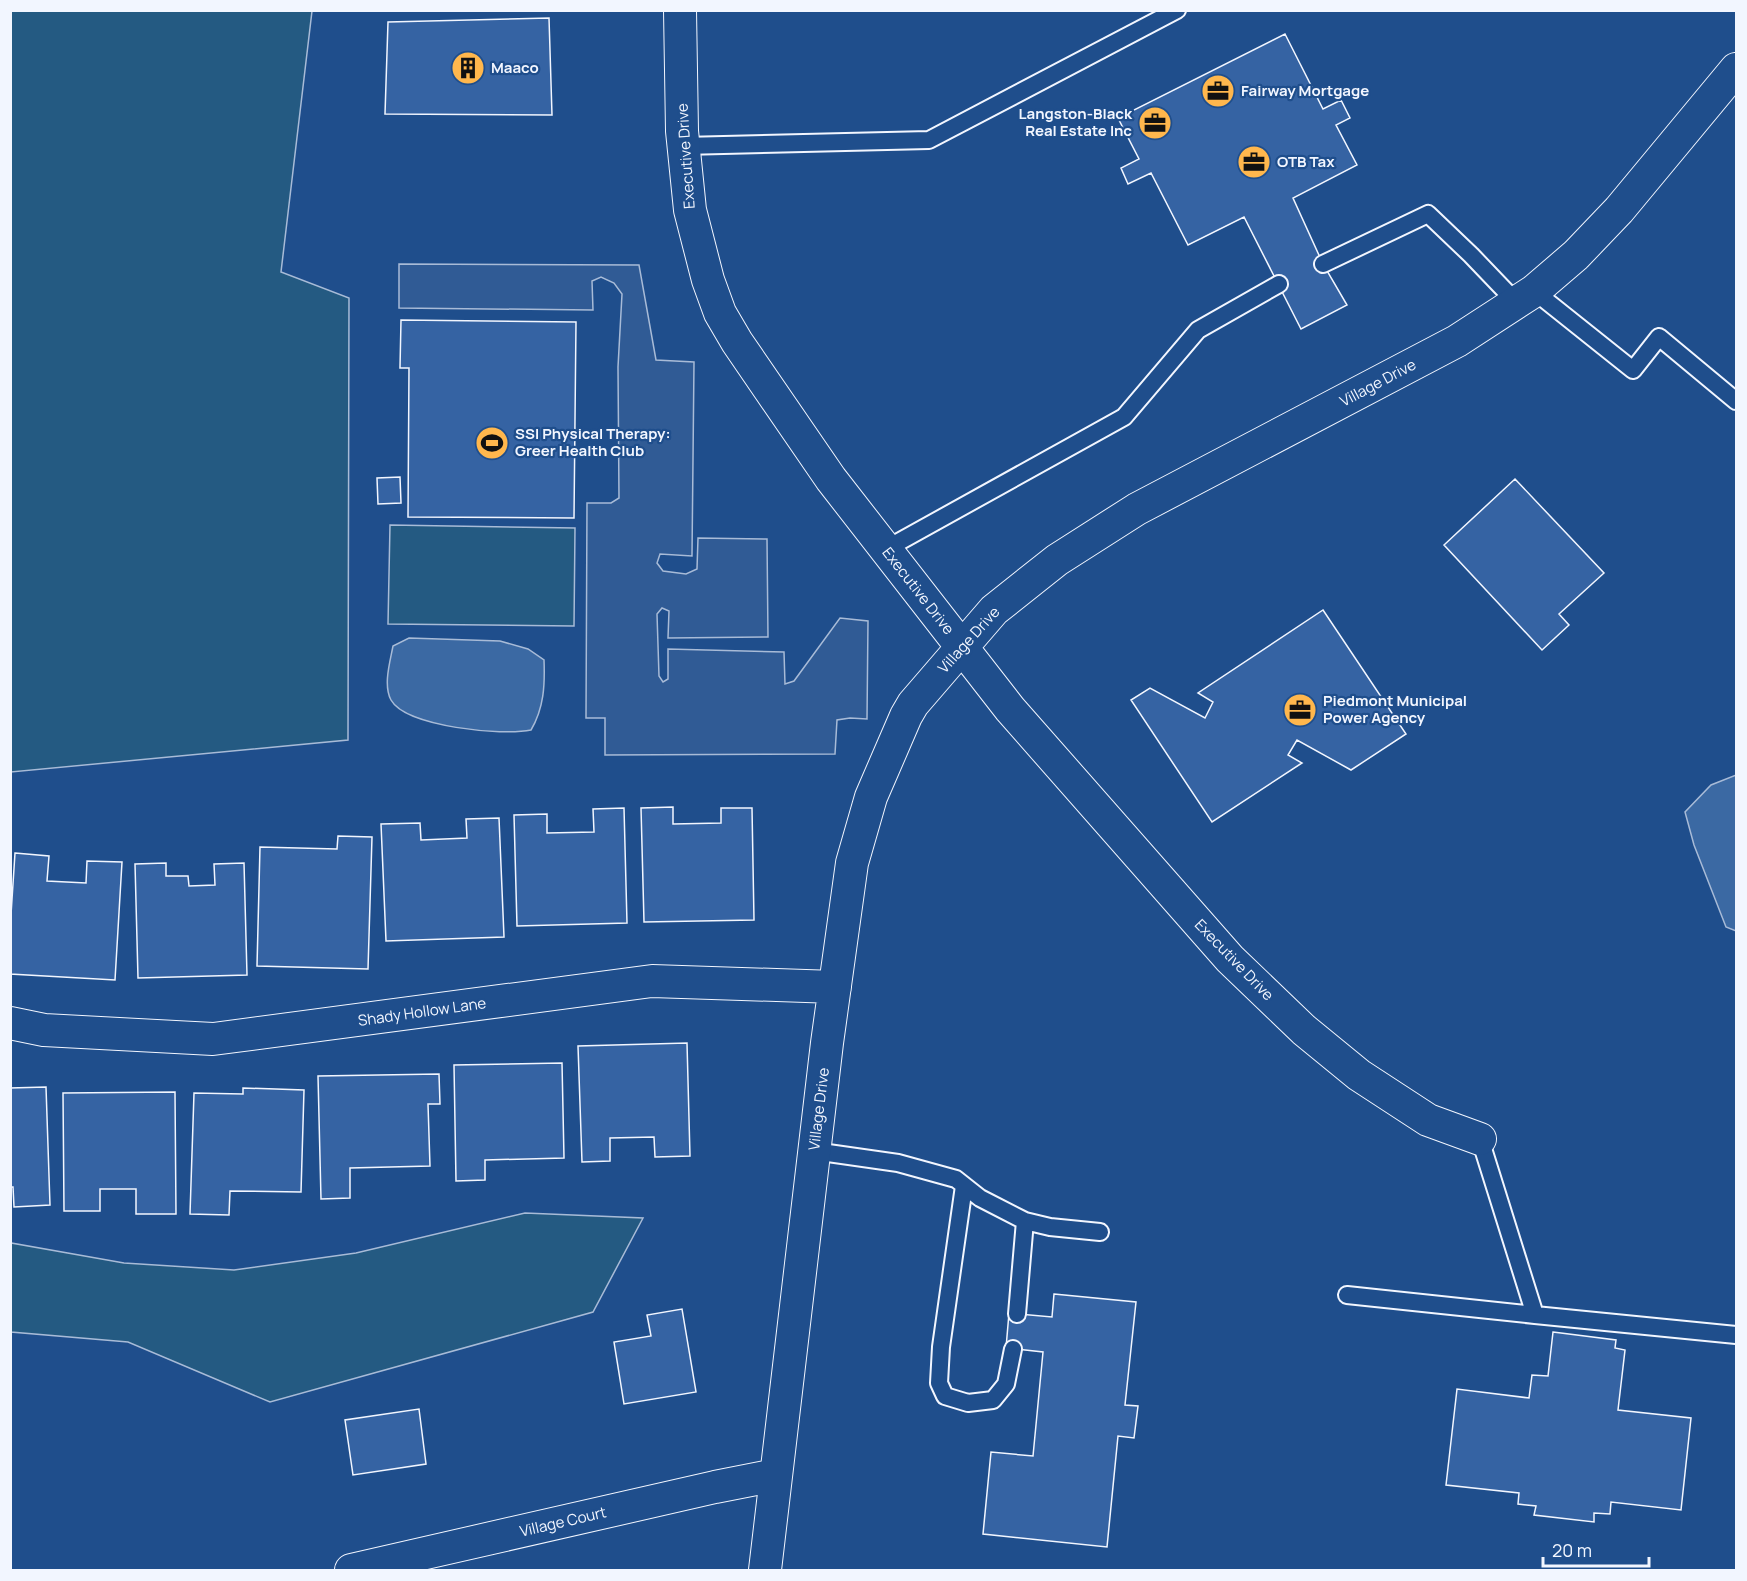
<svg xmlns="http://www.w3.org/2000/svg" width="1747" height="1581" viewBox="0 0 1747 1581" font-family="Manrope,sans-serif">
<style>
.green{fill:#245a82;stroke:#a8bbd7;stroke-width:1.5}
.parking{fill:#305b95;stroke:#a8bbd7;stroke-width:1.5}
.water{fill:#3b69a3;stroke:#a8bbd7;stroke-width:1.5}
.building{fill:#3563a3;stroke:#f2f6ff;stroke-width:1.5}
.lines{fill:none;stroke-linecap:round;stroke-linejoin:round}
.lane-casing{stroke:#f2f6ff;stroke-width:20}
.street-casing{stroke:#f2f6ff;stroke-width:34}
.lane{stroke:#1f4e8c;stroke-width:16}
.street{stroke:#1f4e8c;stroke-width:32}
.labels{text-anchor:middle;stroke-width:4.5;stroke-linejoin:round;paint-order:stroke}
.poi-label{font-size:15px;font-weight:bold;fill:#f2f6ff;stroke:#1f4e8c;text-anchor:start}
.street-label{font-size:15px;fill:#f2f6ff;stroke:#1f4e8c}
</style>
<rect width="100%" height="100%" fill="#1f4e8c"/>
<path class="green" d="M11 10 312 11 281 272 349 298 348 740 11 772Z
M390 525 575 528 574 626 388 624Z
M525 1213 643 1218 593 1312 270 1402 128 1342 11 1332V1243L124 1263 234 1270 356 1253Z"/>
<path class="parking" d="M399 264 639 265 656 360 694 362 692 556 660 554 657 563 663 571 686 574 697 569 698 538 767 539 768 637 668 638 669 611 662 608 657 614 659 676 663 682 668 679V649L784 652 785 684 794 681 840 618 868 621 867 719 850 718 837 720 835 754 605 755V718H586L587 503H611L619 498 618 367 622 294 614 283 601 277 592 281 593 310 399 308Z"/>
<path class="water" d="M409 638 500 641 528 649 544 660C545 685 544 708 531 730 503 736 406 727 391 700 383 685 390 662 393 646Z
M1736 775V931L1726 927 1694 845 1685 812 1711 785Z"/>
<path class="building" d="M549 18 552 115 385 114 388 22Z
M1285 34 1323 109 1341 100 1350 118 1336 125 1357 165 1293 198 1323 264 1347 305 1301 329 1244 217 1188 245 1151 173 1128 184 1121 168 1139 159 1118 118Z
M401 320 576 322 574 518 408 517 409 368H400Z
M400 477 401 503 378 504 377 478Z
M1515 479 1604 573 1559 614 1569 625 1542 650 1444 545Z
M1323 610 1406 734 1351 770 1297 740 1288 755 1302 763 1212 822 1131 700 1150 688 1205 718 1213 702 1198 693Z
M673 807V824L721 823V808H752L754 920 644 922 641 808Z
M624 808 627 923 517 926 514 815 547 814V833L594 832 593 809Z
M499 818 504 937 386 941 381 824 420 823 421 840 467 838 466 819Z
M338 836 372 837 368 969 257 966 260 847 337 849Z
M15 853 49 856 47 881 86 883 87 861 122 862 115 980 10 974V930Z
M166 863V876H188L189 886 215 885 214 864 244 863 247 975 138 978 135 864Z
M687 1043 690 1156 655 1157 654 1137 610 1138V1161L582 1162 578 1046Z
M562 1063 564 1158 485 1160V1180L456 1181 454 1065Z
M439 1074 440 1104H428L430 1166 350 1168V1198L321 1199 318 1076Z
M46 1087 50 1205 14 1207 13 1187H10V1088Z
M243 1088 304 1090 301 1192 230 1191 229 1215 190 1214 194 1093 243 1094Z
M175 1092 176 1214H136V1189H100V1211H64L63 1093Z
M1054 1294 1136 1302 1125 1405 1138 1406 1134 1438 1118 1436 1107 1547 983 1534 991 1452 1033 1456 1043 1352 1006 1348 1009 1313 1052 1317Z
M682 1309 696 1392 624 1404 614 1342 651 1336 647 1315Z
M1553 1332 1616 1340 1615 1348 1625 1350 1618 1410 1691 1418 1681 1510 1611 1502 1610 1514 1594 1513V1522L1534 1515 1536 1506 1518 1504 1519 1493 1446 1485 1457 1389 1529 1398 1532 1375 1548 1376Z
M419 1409 426 1464 353 1475 345 1420Z"/>
<g class="lines">
<defs>
<path id="lane" d="M683 146 929 140 1177 10
M1323 264 1428 214 1471 255 1516 302
M1534 291 1633 370 1659 337 1736 401
M886 549 1124 417 1198 330 1279 284
M1480 1139 1535 1315 1736 1335
M814 1151 898 1163 956 1179 980 1198 1025 1221 1050 1227 1100 1232
M964 1186 941 1347 939 1383 945 1396 968 1403 993 1400 1006 1384 1013 1349
M1347 1295 1535 1315
M1017 1314 1025 1221"/>
<path id="street" d="M680 10 682 131 690 210 708 280 720 313 737 342 831 479 1010 709 1230 959 1304 1030 1359 1075 1428 1120 1480 1139
M10 1023 44 1030 213 1039 652 981 835 987
M351 1570 715 1487 776 1475
M765 1570 827 1043 852 863 871 797 906 716 913 704 994 610 1057 560 1137 509 1457 341 1534 291 1576 255 1619 210 1736 69"/>
</defs>
<use href="#lane" class="lane-casing"/>
<use href="#street" class="street-casing"/>
<use href="#lane" class="lane"/>
<use href="#street" class="street"/>
</g>
<defs>
<symbol id="building-disc" viewBox="-11 -11 22 22"><circle r="9.5" fill="#ffb74d" stroke="#1f4e8c"/><path d="M-4-6H4V6H1V3H-1V6H-4ZM-2.5-4.3h1.7v1.8h-1.7ZM.8-4.3h1.7v1.8H.8ZM-2.5-1h1.7V.8h-1.7ZM.8-1h1.7V.8H.8Z" fill="#111"/></symbol>
<symbol id="office-disc" viewBox="-11 -11 22 22"><circle r="9.5" fill="#ffb74d" stroke="#1f4e8c"/><path d="M-6-3h4V-5.5h4V-3h4V5H-6ZM-1-4.5V-3h2v-1.5ZM-6 0V1H6V0Z" fill="#111"/></symbol>
<symbol id="stadium-disc" viewBox="-11 -11 22 22"><circle r="9.5" fill="#ffb74d" stroke="#1f4e8c"/><path d="M0-5a6.5 5 0 1 0 0 10a6.5 5 0 1 0 0-10ZM-3.5-1.8h7v3.6h-7Z" fill="#111"/></symbol>
</defs>
<g fill-rule="evenodd">
<use href="#building-disc" x="449" y="49" width="38" height="38"/>
<use href="#office-disc" x="1199" y="72" width="38" height="38"/>
<use href="#office-disc" x="1136" y="104" width="38" height="38"/>
<use href="#office-disc" x="1235" y="143" width="38" height="38"/>
<use href="#stadium-disc" x="473" y="424" width="38" height="38"/>
<use href="#office-disc" x="1281" y="691" width="38" height="38"/>
</g>
<g class="labels">
<g class="poi-label">
<text x="491" y="73">Maaco</text>
<text x="1241" y="96">Fairway Mortgage</text>
<text x="1132" y="119" text-anchor="end">Langston-Black<tspan x="1132" dy="17">Real Estate Inc</tspan></text>
<text x="1277" y="167">OTB Tax</text>
<text x="515" y="439">SSI Physical Therapy:<tspan x="515" dy="17">Greer Health Club</tspan></text>
<text x="1323" y="706">Piedmont Municipal<tspan x="1323" dy="17">Power Agency</tspan></text>
</g>
<g class="street-label">
<text transform="translate(686 156) rotate(-94)" y="5">Executive Drive</text>
<text transform="translate(1378 383) rotate(-28)" y="5">Village Drive</text>
<text transform="translate(918 591) rotate(52)" y="5">Executive Drive</text>
<text transform="translate(969 640) rotate(-48)" y="5">Village Drive</text>
<text transform="translate(1234 960) rotate(46)" y="5">Executive Drive</text>
<text transform="translate(422 1012) rotate(-8)" y="5">Shady Hollow Lane</text>
<text transform="translate(819 1109) rotate(-83)" y="5">Village Drive</text>
<text transform="translate(563 1522) rotate(-13)" y="5">Village Court</text>
</g>
</g>
<rect width="1747" height="1581" fill="none" stroke="#f2f6ff" stroke-width="24"/>
<path d="M1543 1557v9h106v-9" fill="none" stroke="#f2f6ff" stroke-width="3"/>
<text x="1552" y="1557" font-size="18" fill="#f2f6ff" stroke="#1f4e8c" stroke-width="4.5" paint-order="stroke">20 m</text>
</svg>
